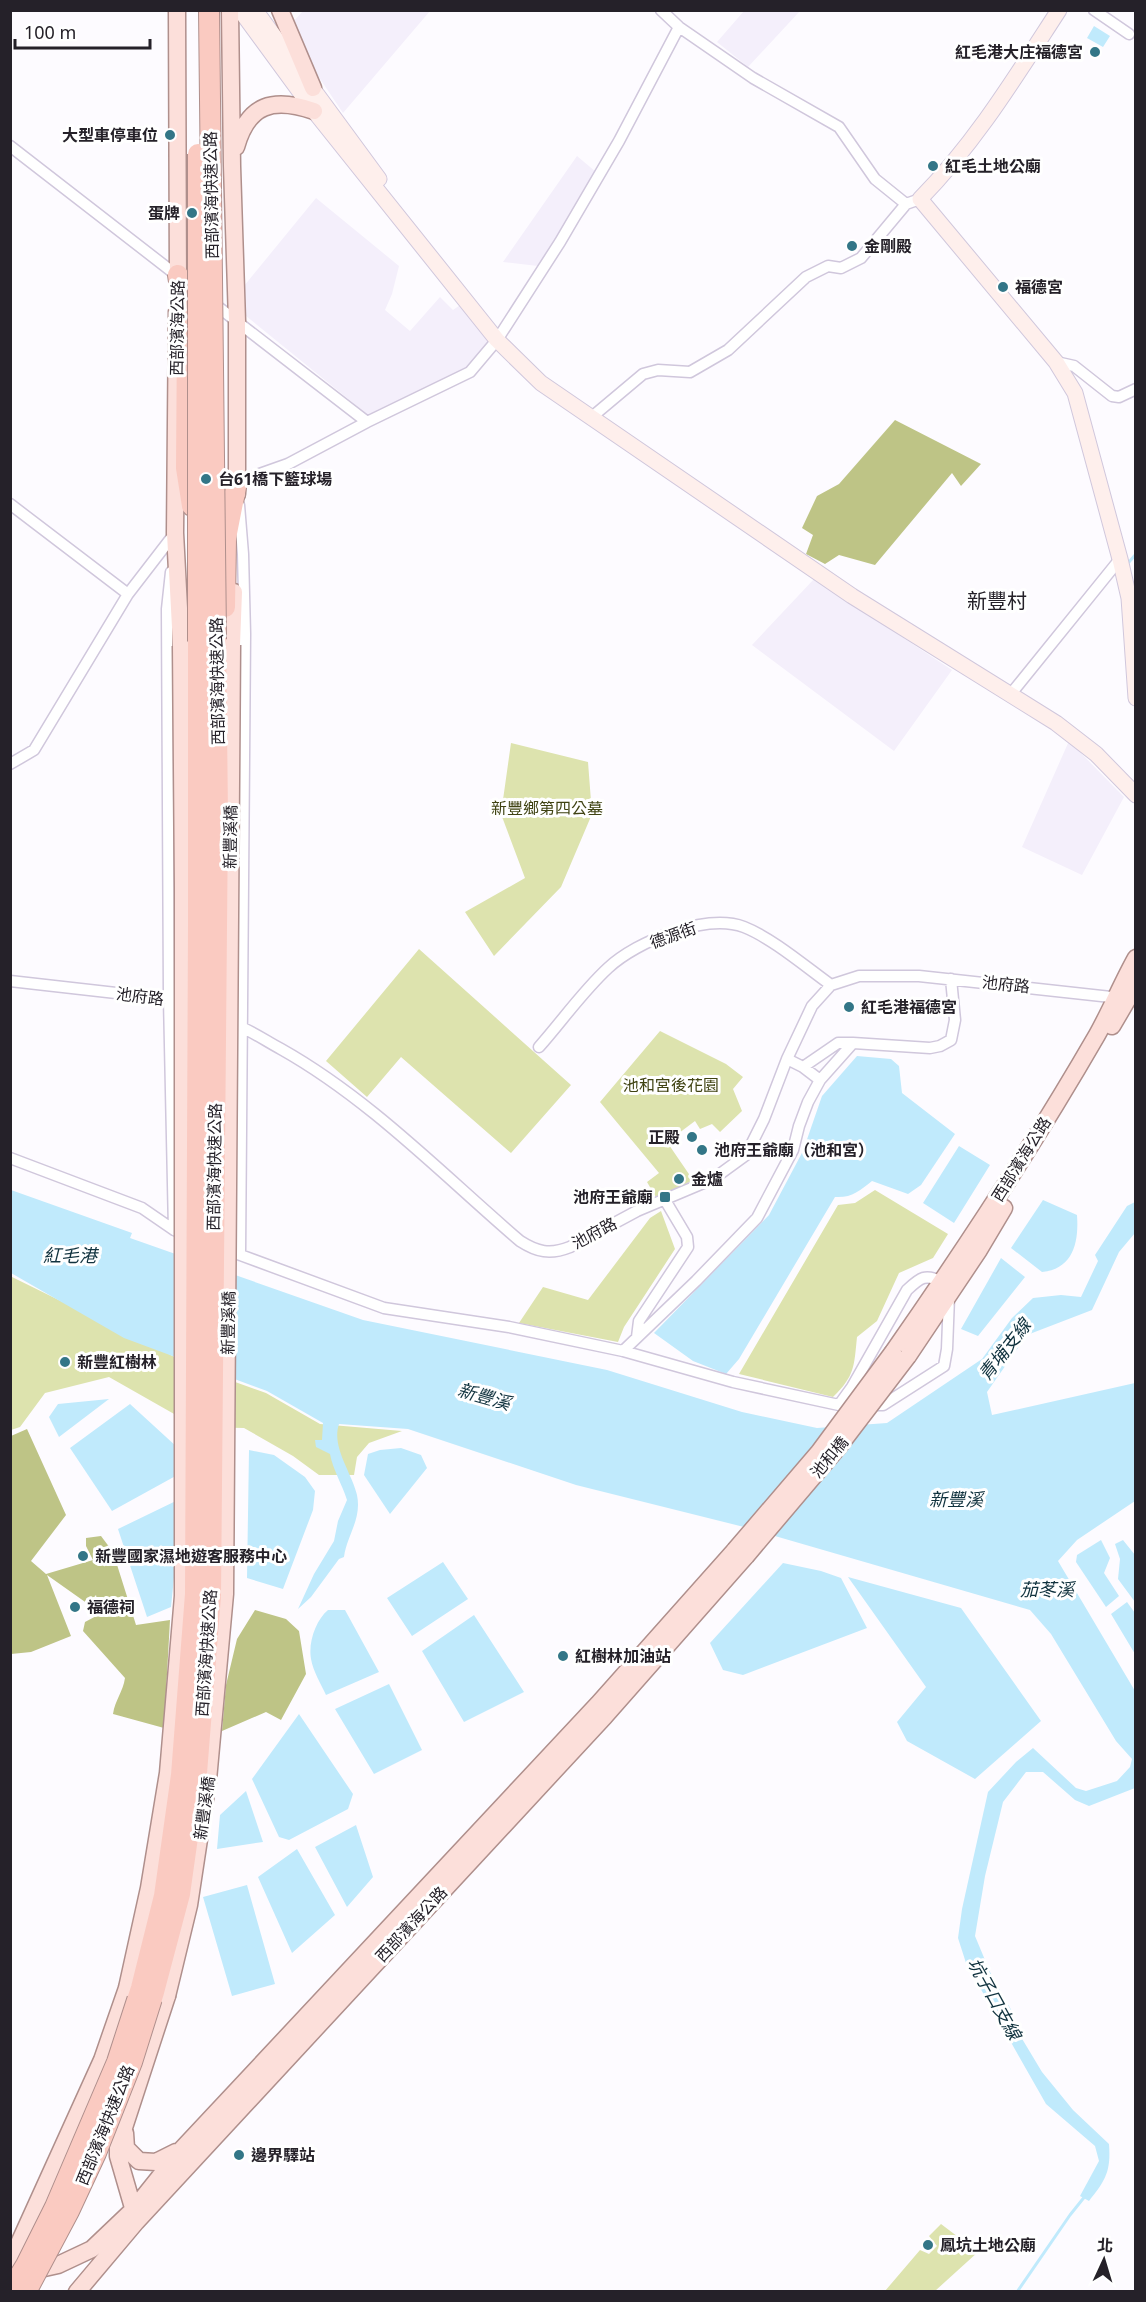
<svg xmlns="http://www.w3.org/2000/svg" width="1146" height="2302" viewBox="0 0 1146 2302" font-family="'Noto Sans','Noto Sans TC',sans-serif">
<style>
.built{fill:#f4effb}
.green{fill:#dde3ae}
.forest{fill:#bec486}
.water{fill:#c0eafc}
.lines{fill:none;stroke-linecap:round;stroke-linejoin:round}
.stream{stroke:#c0eafc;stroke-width:3}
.street-casing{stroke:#d0c7dc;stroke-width:13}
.secondary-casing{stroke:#d0c7dc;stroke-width:17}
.primary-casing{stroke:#af8f8c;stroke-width:19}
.highway-casing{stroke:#af8f8c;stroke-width:22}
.street{stroke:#fff;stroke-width:10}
.secondary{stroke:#feefec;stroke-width:15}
.primary{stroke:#fcdfda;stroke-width:16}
.highway{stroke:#facac1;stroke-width:20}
.primary-bridge-casing{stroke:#af8f8c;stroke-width:19;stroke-linecap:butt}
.highway-bridge-casing{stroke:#af8f8c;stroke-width:22;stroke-linecap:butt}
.primary-bridge{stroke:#fcdfda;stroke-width:16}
.highway-bridge{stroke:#facac1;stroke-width:20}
.poi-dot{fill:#337687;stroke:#fff;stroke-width:2}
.labels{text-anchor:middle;stroke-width:6;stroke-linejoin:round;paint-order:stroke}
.poi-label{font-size:16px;font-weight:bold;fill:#252129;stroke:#fff;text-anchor:start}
.street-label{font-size:16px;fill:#252129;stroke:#fff}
.park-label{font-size:16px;fill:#404313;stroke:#fff}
.water-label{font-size:18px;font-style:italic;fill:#10323e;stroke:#fff}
.quarter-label{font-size:20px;fill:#252129;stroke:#fff}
</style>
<rect width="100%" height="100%" fill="#fdfbff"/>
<path class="built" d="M303 11H430L343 113 310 64 293 22Z
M744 11H800L748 67 717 42Z
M577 156 596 172 538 266 503 262Z
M316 198 399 266 392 294 385 310 410 331 440 297 453 310 463 303 489 340 465 370 368 415 246 316 244 286Z
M814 579 952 670 894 751 752 645Z
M1069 741 1124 797 1082 875 1022 847Z"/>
<path class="green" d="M511 743 588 762 592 814 561 887 494 956 465 912 525 878 501 814Z
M419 949 571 1085 511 1153 401 1057 367 1097 326 1061Z
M660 1031 726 1064 743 1077 733 1089 742 1111 720 1132 712 1124 700 1129 695 1121 667 1142 693 1180 657 1199 647 1182 659 1173 600 1102Z
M875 1190 948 1234 933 1258 899 1273 877 1321 857 1337C854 1366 855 1376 833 1397L739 1374 838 1205 855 1203Z
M661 1211 675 1249 624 1327 618 1342 519 1323 543 1287 588 1300 650 1218Z
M10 1276 199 1369 266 1393 320 1424 402 1431 369 1443 357 1457 354 1475H319L293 1456 244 1428 197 1427 109 1377 45 1393 20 1427 11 1430Z
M941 2224 978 2252 935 2291H885L920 2250 929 2254 937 2246 929 2236Z"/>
<path class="forest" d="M895 420 981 464 961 486 952 473 875 565 839 555 825 564 806 554 813 535 802 528 817 496 839 484Z
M27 1429 66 1515 31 1561 46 1574 93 1560 86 1546V1538L101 1536 113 1552 136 1625 170 1620 164 1728 113 1714C115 1700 123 1692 125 1678L83 1631 85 1622 100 1614 96 1595 88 1604 47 1575 71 1636 31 1652 11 1654V1436Z
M255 1610 286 1619 299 1631 306 1674 281 1720 266 1712 222 1731 226 1685 237 1639Z"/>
<path class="water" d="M1094 26 1110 36 1103 47 1087 38Z
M857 1056 891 1059 899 1066 902 1093 955 1134 921 1185 908 1194 872 1181C859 1191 852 1198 835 1197L739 1359 726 1374 693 1361 654 1333 769 1215 803 1151 822 1096Z
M959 1146 990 1165 954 1223 923 1203Z
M11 1190 132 1233 130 1238 363 1320 607 1370 742 1412 817 1428 887 1423 982 1359 1012 1318 1033 1298 1061 1295 1081 1297 1098 1261 1095 1255 1127 1206 1135 1202V1233L1119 1252 1092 1310 1027 1335 987 1392 992 1415 1135 1383V1501L1077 1540 1058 1561 1135 1691V1788L1089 1806 1075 1800 1043 1772H1026L1003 1802 985 1876 975 1936 990 1972 1014 2015 1015 2027 1042 2072 1073 2110 1109 2144C1111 2171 1106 2180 1089 2201L1080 2196 1099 2161 1095 2146 1046 2104 966 1963 958 1938 962 1909 988 1792 1016 1762 1033 1748 1076 1788 1086 1791 1117 1781 1130 1767 1132 1759 1116 1741 1051 1634 1030 1610 744 1527 576 1485 408 1429 339 1424C331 1447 352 1473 357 1495 362 1519 347 1535 344 1557L339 1559 311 1597 298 1609 314 1574 334 1541 338 1521 347 1500C342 1484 333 1470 330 1454L316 1447 315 1440H322L323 1423 267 1391 124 1338 11 1273Z
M1043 1200 1077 1215C1079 1243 1073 1269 1042 1272L1011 1248Z
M1001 1258 1025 1277 978 1336 961 1329Z
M109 1399 59 1437 49 1417 58 1404Z
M130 1404 189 1458 181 1473 112 1511 70 1448Z
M401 1448 421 1455 427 1468 390 1514 364 1475 368 1454 380 1450Z
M249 1450 274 1455 305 1477 315 1491 313 1510 283 1589 247 1578Z
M182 1498 171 1607 147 1617 118 1529Z
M1101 1540 1110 1558 1104 1573 1119 1596 1106 1607 1076 1562 1077 1555Z
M1123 1540 1135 1555V1602L1118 1579 1120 1559 1115 1544Z
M443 1562 468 1599 412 1636 387 1598Z
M783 1563 821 1571 841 1578 867 1628 743 1675 723 1670 710 1643Z
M848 1577 961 1608 1041 1721 975 1779 907 1741 897 1722 926 1687Z
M1127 1602 1135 1613V1654L1111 1614Z
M328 1610H345L379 1672 326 1695C321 1684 313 1671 311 1659 308 1642 316 1620 328 1610Z
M474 1615 524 1692 464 1722 422 1651Z
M389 1684 422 1750 374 1774 335 1709Z
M299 1714 353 1794 348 1809 289 1840 279 1837 252 1779Z
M246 1791 263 1842 217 1849 220 1815Z
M356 1825 373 1877 347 1907 315 1847Z
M297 1849 335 1915 292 1953 258 1877Z
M247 1885 275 1984 232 1996 203 1897Z"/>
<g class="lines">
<path class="stream" d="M1129 562 1136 554
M1017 2292 1070 2215 1086 2195"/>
<defs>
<path id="street" d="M661 10 679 27 753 78 839 127 875 179 906 204
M1094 10 1129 34
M10 146 179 277
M213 303 367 422
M1056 362 1074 366 1112 396 1119 397 1136 389
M593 416 643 374 658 370 690 372 728 350 806 277 828 266 841 268 861 258 906 204 920 199
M237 484V482L288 464 367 422 470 372 497 340 560 242 619 141 679 27
M10 504 128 594
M239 505 243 554 245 634 240 1255
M171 572 167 609 169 999 174 1230
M1010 695 1120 559
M10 764 34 750 128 594 175 533
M10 981 169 999 188 1007
M236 1025C252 1031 266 1041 281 1049 370 1099 443 1175 520 1241 537 1252 550 1255 570 1247L637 1211 713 1179 746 1155 764 1119 787 1059 812 1006 831 985 859 976H919L1120 998
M539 1047C562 1021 583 991 608 968 637 941 706 913 744 927 772 938 806 967 831 985
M787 1059 803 1067 820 1080
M803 1067 838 1043H853
M10 1158 142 1208 174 1230 187 1235
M235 1253 384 1308 509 1327 623 1351 696 1281 757 1218 793 1150 799 1126 808 1102 820 1080 853 1043 930 1048 940 1046 951 1040 955 1020 951 979
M637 1337 639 1321 688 1247 687 1237 665 1200
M623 1351 733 1382 839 1405H883L944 1366 947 1349 949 1297
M839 1405 852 1387 907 1290C920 1278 925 1273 942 1282"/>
<path id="secondary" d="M240 10 314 111 497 340 541 383 852 596 1056 723 1096 754 1136 795
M255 10 379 179
M1059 10C1016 76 976 142 920 199L1056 362 1075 393 1120 559 1129 598 1136 698"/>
<path id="primary" d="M177 10 178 286
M230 10 232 166 237 321V494
M280 10 313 88
M236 147C248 104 273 97 314 111
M177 311 175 533 181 646
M232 645 234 592
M1112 1026 1136 985
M893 1352C965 1249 1034 1144 1097 1035 1111 1010 1122 983 1136 958
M908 1356 979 1250 1004 1208
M125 2133 126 2148 139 2161 156 2162 176 2152
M136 2218 118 2156V2146L167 1996
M10 2263 102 2060 127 1988
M31 2271 58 2265 92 2249 134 2209 182 2149 598 1704 735 1550
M77 2292 136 2222 605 1716 746 1556"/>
<path id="highway" d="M178 275 187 333 186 468 192 506
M225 607 226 538 237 482"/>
</defs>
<use href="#street" class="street-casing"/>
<use href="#secondary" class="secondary-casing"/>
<use href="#primary" class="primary-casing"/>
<use href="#highway" class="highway-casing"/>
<use href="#street" class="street"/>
<use href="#secondary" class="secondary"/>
<use href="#primary" class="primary"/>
<use href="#highway" class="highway"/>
<defs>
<path id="primary-bridge" d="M735 1550 819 1452 893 1352
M746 1556 840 1445 908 1356
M127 1988 149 1888 168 1773 183 1596V887L181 646
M167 1996 189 1905 208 1780 225 1594 232 645"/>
<path id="highway-bridge" d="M10 2291 26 2265 55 2207 117 2062 141 1988 164 1896 181 1775 195 1594 198 924V154
M26 2292 69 2211 96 2153 132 2062 154 1992 180 1894 197 1773 211 1596 218 816 209 10"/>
</defs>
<use href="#primary-bridge" class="primary-bridge-casing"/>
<use href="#highway-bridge" class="highway-bridge-casing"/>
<use href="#primary-bridge" class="primary-bridge"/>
<use href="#highway-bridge" class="highway-bridge"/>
</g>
<g class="poi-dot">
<circle cx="1095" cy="52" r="6"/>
<circle cx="170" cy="135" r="6"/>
<circle cx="933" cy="166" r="6"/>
<circle cx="192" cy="213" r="6"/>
<circle cx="852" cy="246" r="6"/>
<circle cx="1003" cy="287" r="6"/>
<circle cx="206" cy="479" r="6"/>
<circle cx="849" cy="1007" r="6"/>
<circle cx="692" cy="1137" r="6"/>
<circle cx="702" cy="1150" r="6"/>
<circle cx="679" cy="1179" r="6"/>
<rect x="659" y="1191" width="12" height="12" rx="3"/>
<circle cx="65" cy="1362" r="6"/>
<circle cx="83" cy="1556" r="6"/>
<circle cx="75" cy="1607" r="6"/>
<circle cx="563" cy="1656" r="6"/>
<circle cx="239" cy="2155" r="6"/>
<circle cx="928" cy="2245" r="6"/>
</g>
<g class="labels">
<g class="poi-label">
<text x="1083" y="58" text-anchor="end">紅毛港大庄福德宮</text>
<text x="158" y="141" text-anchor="end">大型車停車位</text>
<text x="945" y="172">紅毛土地公廟</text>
<text x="180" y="219" text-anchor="end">蛋牌</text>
<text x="864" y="252">金剛殿</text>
<text x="1015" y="293">福德宮</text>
<text x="218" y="485">台61橋下籃球場</text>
<text x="861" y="1013">紅毛港福德宮</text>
<text x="680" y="1143" text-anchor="end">正殿</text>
<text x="714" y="1156">池府王爺廟（池和宮）</text>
<text x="691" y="1185">金爐</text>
<text x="653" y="1203" text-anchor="end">池府王爺廟</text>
<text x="77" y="1368">新豐紅樹林</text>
<text x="95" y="1562">新豐國家濕地遊客服務中心</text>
<text x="87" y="1613">福德祠</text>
<text x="575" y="1662">紅樹林加油站</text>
<text x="251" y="2161">邊界驛站</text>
<text x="940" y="2251">鳳坑土地公廟</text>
</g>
<g class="street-label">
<text transform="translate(211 195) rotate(-91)" y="6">西部濱海快速公路</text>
<text transform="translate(177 328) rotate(-89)" y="6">西部濱海公路</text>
<text transform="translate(217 681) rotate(-91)" y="6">西部濱海快速公路</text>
<text transform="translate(230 837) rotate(-89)" y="6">新豐溪橋</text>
<text transform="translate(673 935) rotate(-20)" y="6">德源街</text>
<text transform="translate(1006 984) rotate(6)" y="6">池府路</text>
<text transform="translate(140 996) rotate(7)" y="6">池府路</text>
<text transform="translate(1021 1159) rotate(-58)" y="6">西部濱海公路</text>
<text transform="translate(214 1167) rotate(-89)" y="6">西部濱海快速公路</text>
<text transform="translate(594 1233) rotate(-28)" y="6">池府路</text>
<text transform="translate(228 1323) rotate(-89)" y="6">新豐溪橋</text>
<text transform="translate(829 1457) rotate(-50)" y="6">池和橋</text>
<text transform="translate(206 1653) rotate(-86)" y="6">西部濱海快速公路</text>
<text transform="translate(204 1808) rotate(-82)" y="6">新豐溪橋</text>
<text transform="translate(411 1924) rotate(-47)" y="6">西部濱海公路</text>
<text transform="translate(105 2125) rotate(-68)" y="6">西部濱海快速公路</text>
</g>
<g class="park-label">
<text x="547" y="814">新豐鄉第四公墓</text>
<text x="671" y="1091">池和宮後花園</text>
</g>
<g class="water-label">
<text x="70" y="1262">紅毛港</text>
<text transform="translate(1005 1350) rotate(-52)" y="6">青埔支線</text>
<text transform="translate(484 1397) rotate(16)" y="6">新豐溪</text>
<text x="956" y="1506">新豐溪</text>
<text x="1047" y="1596">茄苳溪</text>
<text transform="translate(994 1999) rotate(61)" y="6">坑子口支線</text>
</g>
<g class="quarter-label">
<text x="997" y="608">新豐村</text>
</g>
</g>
<rect width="1146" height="2302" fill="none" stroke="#252129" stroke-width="24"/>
<g transform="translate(1104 2260) rotate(4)" stroke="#ffffff" stroke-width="4.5" paint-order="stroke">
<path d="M0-4.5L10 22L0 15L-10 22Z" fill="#252129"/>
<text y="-9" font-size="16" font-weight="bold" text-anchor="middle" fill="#252129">北</text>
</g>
<path d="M15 39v9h135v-9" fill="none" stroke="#252129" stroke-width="3"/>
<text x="24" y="39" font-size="18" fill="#252129" stroke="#ffffff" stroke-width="4.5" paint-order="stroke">100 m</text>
</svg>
